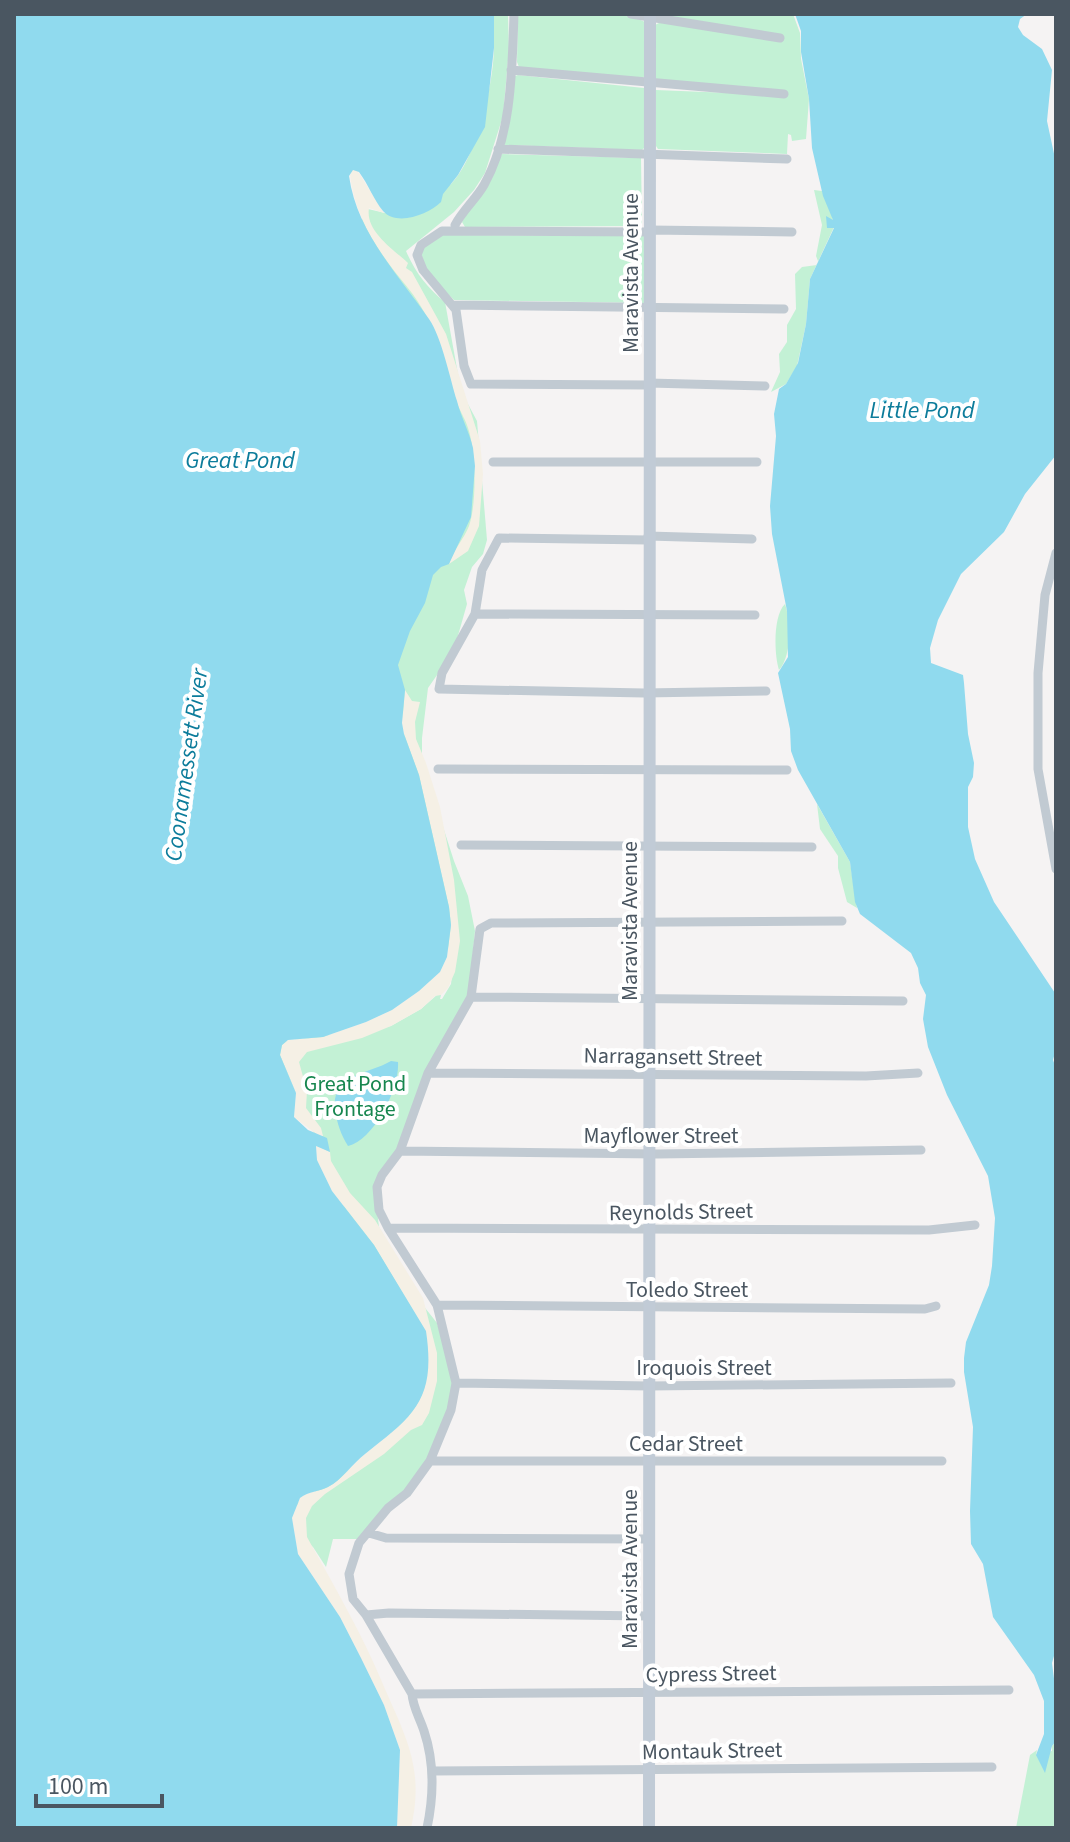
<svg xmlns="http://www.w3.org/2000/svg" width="1070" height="1842" viewBox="0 0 1070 1842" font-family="'Source Sans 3',sans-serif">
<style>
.green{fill:#c3f1d5}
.sand{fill:#f5f0e5}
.water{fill:#90daee}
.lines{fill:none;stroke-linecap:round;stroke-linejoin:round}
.minor{stroke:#c1cad2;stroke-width:9}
.secondary{stroke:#c1cbd6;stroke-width:12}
.labels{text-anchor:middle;stroke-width:8;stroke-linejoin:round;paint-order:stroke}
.street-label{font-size:22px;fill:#4a5661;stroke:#fff}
.park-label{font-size:22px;fill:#17864f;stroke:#fff}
.water-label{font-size:24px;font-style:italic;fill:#0c7c9b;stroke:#fff}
</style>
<rect width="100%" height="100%" fill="#f5f3f3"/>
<path class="green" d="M490 14H508L509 49 503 116 485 173 474 190 454 212 406 251C415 272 427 288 445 302L461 391 477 421 487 540 483 554 472 567 464 590 467 604 457 639 444 665 428 688 422 738V758L426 774 454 861 468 896 475 931 469 992 424 1087 401 1152 386 1171 376 1202 379 1227 422 1304 437 1323 453 1378 451 1407 429 1464 362 1539H333L326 1567 313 1547 303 1539 297 1503 397 1440 341 1194 274 1043 391 1026 421 1009 438 994 441 995 440 999H442L451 984 453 968 407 763 356 228 368 209 385 213 451 184C477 158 494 82 494 46 494 35 491 24 490 14Z
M518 14C549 14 620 8 645 22V76L641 79 519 67 517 62Z
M657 14H793L800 33 801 59 809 99 806 139 792 141 791 135 788 134 787 154 658 149 656 146V90L730 93 661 82 655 78V25L659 23Z
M518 75 644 88 645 147 642 150 505 145 503 143 515 76Z
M502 154 641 158 642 226 465 227 462 222Z
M814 190 822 191 832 214 834 227 810 279 806 324 797 366 786 384 771 392 780 372 779 354 787 342V325L796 309 795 274 802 267 817 265 818 261 816 256 822 225Z
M439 235 644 236 645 303 454 300 428 275 421 253 426 243Z
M785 604C791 621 792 655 779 670 774 655 773 615 785 604Z
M817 804 850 862 857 908 847 902 838 868V856L820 829Z
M1056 1741V1828H1016L1030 1755 1037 1750 1036 1755 1052 1751V1746Z"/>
<path class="sand" d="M353 170H357L384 213 369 208C365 231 393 249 408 263L406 268 412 272 446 334 480 441 483 474 479 526 468 551 449 564C453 550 464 539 469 526 477 503 476 451 468 428 465 418 459 410 456 400 444 360 435 321 408 288 380 254 355 220 350 175Z
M405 690 412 701 420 702 415 722 416 739 426 763 440 807 454 880 460 941 455 972 448 988 441 995 435 996 421 1009 391 1026 362 1038 307 1052 299 1062 307 1091 306 1108 321 1128 323 1136H319L294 1117 296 1093 280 1055 282 1045 288 1040 323 1037 366 1022 392 1010 419 991 440 972 447 957 451 925 449 907 419 775 404 734 402 724Z
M316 1145 330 1152 331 1161 350 1193 375 1220 423 1298 437 1353V1381L429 1413 422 1425 411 1430 384 1454 325 1494 312 1506 306 1518 307 1537C333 1584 361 1632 382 1682 405 1736 425 1767 411 1828H397L400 1750 384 1705 361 1658 340 1617 298 1554 292 1518 300 1498C309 1491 319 1492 328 1487 342 1480 353 1463 365 1454 414 1415 436 1399 425 1331L374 1245 332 1191 317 1160Z"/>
<path class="water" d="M14 14H494V48L485 127 458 175 443 194 441 202C429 214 397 227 383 211 374 200 368 184 359 172L353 170 349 176C357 233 398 274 429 319 442 338 450 379 457 401 461 417 469 431 473 448L475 466 471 517 449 564 441 567 433 575 425 603 410 631 398 665 405 690 402 723 404 734 419 775 449 907 451 925 447 957 440 972 419 991 392 1010 366 1022 323 1037 288 1040 282 1045 280 1055 296 1093 294 1117 308 1130 327 1138 330 1152 316 1146 317 1160 332 1191 374 1245 426 1331C436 1399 415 1415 365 1454 353 1463 342 1480 328 1487 319 1492 309 1491 300 1498L292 1518 298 1554 340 1617 361 1658 384 1705 400 1750 397 1828H14Z
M795 14H1027L1020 19 1018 27 1023 35 1042 49 1052 70 1047 121 1056 163V455L1025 494 1004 532 961 574 938 620 930 648 931 663 963 675 964 683 968 734 974 763 973 777 968 787V827L975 859 994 902 1055 993 1056 1049 1053 1060 1056 1068V1598L1054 1614 1056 1649 1052 1663 1056 1694V1741L1052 1746 1045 1773 1036 1755 1044 1734V1701L1034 1675 993 1617 983 1564 971 1544 970 1511 973 1427 964 1372V1358L966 1342 989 1285 992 1266 995 1218 988 1176 947 1095 928 1047 923 1019 926 995 920 983 918 968 911 953 860 914 855 902 850 862 798 770 791 751 790 729 778 673 788 657 787 611 772 534 770 506 776 436 774 414 779 389 786 384 798 363 806 324 810 279 834 228H827L826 216 833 220 823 196 812 148 809 99 801 52V31Z
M391 1061 398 1062C400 1088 374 1140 348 1146 341 1135 337 1123 335 1110 331 1074 367 1075 391 1061Z"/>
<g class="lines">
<path class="minor" d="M631 14 780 38
M511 70 784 94
M498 149 787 159
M455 225C463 210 476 199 484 185 512 135 512 70 514 14
M650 230 792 232
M453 305 784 309
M649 383 765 386
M649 385 471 384 464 366 456 310 423 270 417 255 421 245 442 231 650 232
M493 462H757
M648 536 752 539
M648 540 499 538 482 570 475 614 442 673 439 689 644 693 766 691
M1056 553 1045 595 1038 673V769L1056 869
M475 614 755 615
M438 769 787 770
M461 845 812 847
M471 997 903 1001
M428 1073 866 1076 918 1073
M400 1151 657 1154 921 1150
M388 1228 929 1230 975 1225
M437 1305 925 1309 936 1306
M456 1383 649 1386 951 1383
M430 1461H942
M369 1533 386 1538 649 1539
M366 1615 389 1613 649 1616
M412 1694 1009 1690
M432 1771 992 1767
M427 1828C434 1795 435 1764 424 1731 420 1718 413 1708 412 1694L366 1615 353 1599 349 1574 359 1543 388 1508 407 1493 430 1461 451 1410 456 1383 437 1305 388 1228 379 1210 377 1187 382 1175 400 1151 428 1073 471 997 480 929 491 923 842 921"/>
<path class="secondary" d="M649 1828 650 14"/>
</g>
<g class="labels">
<g class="street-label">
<text transform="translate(630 273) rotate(-90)" y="8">Maravista Avenue</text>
<text transform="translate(629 921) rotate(-90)" y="8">Maravista Avenue</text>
<text transform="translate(673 1056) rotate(1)" y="8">Narragansett Street</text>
<text x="661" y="1143">Mayflower Street</text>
<text transform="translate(681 1211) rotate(-1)" y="8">Reynolds Street</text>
<text x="687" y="1297">Toledo Street</text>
<text x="704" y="1375">Iroquois Street</text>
<text x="686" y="1451">Cedar Street</text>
<text transform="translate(629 1569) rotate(-90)" y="8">Maravista Avenue</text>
<text transform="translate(711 1673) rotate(-1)" y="8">Cypress Street</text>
<text transform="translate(712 1750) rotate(-1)" y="8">Montauk Street</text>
</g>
<g class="park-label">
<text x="355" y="1091">Great Pond<tspan x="355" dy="25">Frontage</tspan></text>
</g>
<g class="water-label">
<text x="922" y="418">Little Pond</text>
<text x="240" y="468">Great Pond</text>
<text transform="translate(186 765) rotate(-82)" y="8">Coonamessett River</text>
</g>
</g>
<rect width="1070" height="1842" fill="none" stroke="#4a5661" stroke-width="32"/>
<path d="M36 1794v12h126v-12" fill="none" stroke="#4a5661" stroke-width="4"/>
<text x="48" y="1794" font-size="24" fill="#4a5661" stroke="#ffffff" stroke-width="6" paint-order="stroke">100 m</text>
</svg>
